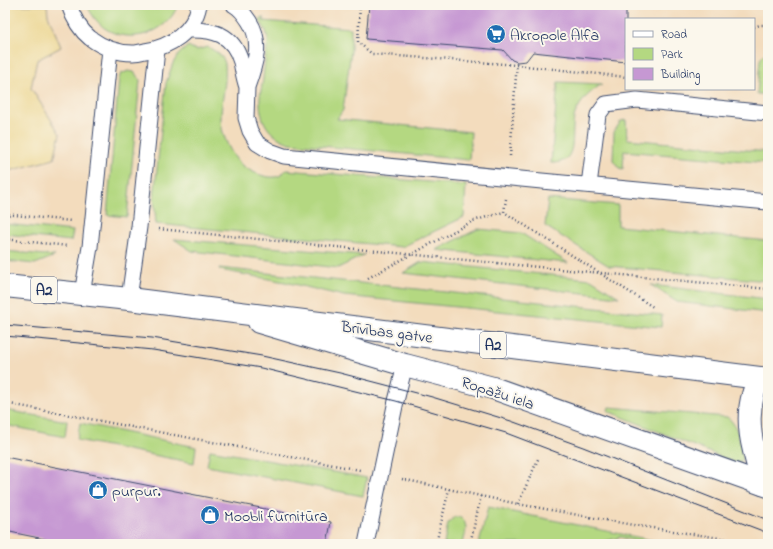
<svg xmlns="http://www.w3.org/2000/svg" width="773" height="549" viewBox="0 0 773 549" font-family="'Indie Flower',sans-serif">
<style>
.green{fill:#b4d881;stroke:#688470}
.sand{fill:#eeda9e;stroke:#84847e}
.building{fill:#c698d3}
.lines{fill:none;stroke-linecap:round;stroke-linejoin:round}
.service-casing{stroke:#3b496c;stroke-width:17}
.tertiary-casing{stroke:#3b496c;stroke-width:24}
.trunk-casing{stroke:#3b496c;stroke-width:24}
.path{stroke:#3b496c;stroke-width:2.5;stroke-dasharray:1 3;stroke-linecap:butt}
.service{stroke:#fff;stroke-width:15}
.tertiary{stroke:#fff;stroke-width:22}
.trunk{stroke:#fff;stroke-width:22}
.tram{stroke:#1b2f5e;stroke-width:1}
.labels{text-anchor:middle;stroke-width:4;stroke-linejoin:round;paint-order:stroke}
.shield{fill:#fbf7ec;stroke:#5e6b89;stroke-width:1}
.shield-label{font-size:15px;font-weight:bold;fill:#1b2f5e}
.poi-label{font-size:16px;fill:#1b2f5e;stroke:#fbf7ec;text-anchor:start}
.street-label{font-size:16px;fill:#1b2f5e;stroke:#fbf7ec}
</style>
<rect width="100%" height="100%" fill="#fbf7ec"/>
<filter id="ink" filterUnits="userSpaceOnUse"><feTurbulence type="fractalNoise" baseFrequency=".025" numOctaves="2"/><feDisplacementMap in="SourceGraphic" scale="8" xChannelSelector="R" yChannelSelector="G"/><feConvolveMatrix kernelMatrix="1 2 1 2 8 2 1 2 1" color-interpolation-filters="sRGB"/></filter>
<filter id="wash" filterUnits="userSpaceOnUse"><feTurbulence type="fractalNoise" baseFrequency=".012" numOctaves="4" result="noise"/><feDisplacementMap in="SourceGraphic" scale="16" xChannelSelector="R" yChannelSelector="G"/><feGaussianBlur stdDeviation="0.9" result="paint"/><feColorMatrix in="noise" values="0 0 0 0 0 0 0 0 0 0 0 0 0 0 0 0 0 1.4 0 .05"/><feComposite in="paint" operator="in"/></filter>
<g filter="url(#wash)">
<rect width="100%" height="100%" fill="#f3dcbd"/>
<path class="green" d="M87 5H178C167 34 129 46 103 27 96 21 91 14 87 5Z
M263 17V21L351 28V51L343 110 337 119 471 132 469 160 290 143C271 137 261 124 260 104 259 96 262 87 263 79 264 66 266 54 268 41L266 31 260 21V18Z
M188 46 196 50 208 47C215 51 224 56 225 64 227 82 221 101 221 119 221 132 228 148 236 159 243 169 267 181 279 176 282 175 284 172 286 170L466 185 464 217 402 247 156 224 154 198 166 83 173 63 179 54Z
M768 52 766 94H757L760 60 762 56Z
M128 71 134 72 140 80 127 217 107 215 119 78 121 74Z
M558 82 602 84C590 92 581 100 575 114 569 132 581 164 551 163Z
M626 120 627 139 768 152V163L624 151 623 169 619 168 613 160 614 132 621 121Z
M548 199 618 205V226L768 241V281L609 266 545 226Z
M5 224 73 231 71 241 5 234Z
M478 229 521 233 568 263 436 250Z
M174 239 364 255 338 268 192 251Z
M5 251 55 256 35 264 5 261Z
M421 262 591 279 619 297 403 273Z
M219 268 662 315 661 327 344 296 285 282 220 270Z
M651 285 768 299V313L677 302Z
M609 407 727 417C739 425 740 444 743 458L741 462 736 463 610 412 608 410Z
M5 410 67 421 65 437 5 425Z
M80 423 196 447 194 463 77 440Z
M210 450 367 478 363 496 207 466Z
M488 507 671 544H645L620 537 596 544H479Z
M455 517H459C470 523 465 534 463 544H444L448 523Z"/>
<path class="sand" d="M5 5H47L48 15 61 47 37 60 31 88 60 134 54 159 5 172Z"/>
<g id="blocks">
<path class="building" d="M369 5H626V62L533 52 526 61 517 62 512 60 503 50 366 39Z
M5 457 331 522 327 544H69L5 531Z"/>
</g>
</g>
<g filter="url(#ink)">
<use href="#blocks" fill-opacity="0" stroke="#3b496c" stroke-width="1"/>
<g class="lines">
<defs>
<path id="service" d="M69 5C73 17 80 30 90 38 102 47 118 53 133 53 137 53 141 52 145 51 170 47 194 32 199 5
M187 30C214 29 233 34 241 62 243 71 244 79 247 87 255 65 263 42 249 21 245 15 240 8 234 5
M247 87 246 118 250 131 257 143 270 151 284 156 552 182 768 202
M589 185 598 115 606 104 637 100 768 113
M82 294 90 247 110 49
M129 299 139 227 157 49
M366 544 396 401 405 365"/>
<path id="tertiary" d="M259 322 405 365 493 388 768 486"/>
<path id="trunk" d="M5 286 129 299 768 379
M761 378C758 383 754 389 753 395 744 425 755 455 763 484"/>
</defs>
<use href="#service" class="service-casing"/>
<use href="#tertiary" class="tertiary-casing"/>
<use href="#trunk" class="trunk-casing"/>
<path class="path" d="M360 5 358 42 372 54 517 65 626 77
M754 27 760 25H768
M510 156 517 62
M506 199 504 212 653 307
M5 214 71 221
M159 229 476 261 768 289
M5 239 68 246
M368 278 473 221 504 212
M5 403 360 470
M402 479 518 504 633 525 760 544
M518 504 539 457
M418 543 422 544
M436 544 449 489
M470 544 481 496"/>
<use href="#service" class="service"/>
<use href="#tertiary" class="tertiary"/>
<use href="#trunk" class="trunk"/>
<path class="tram" d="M5 325 152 338 262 356 340 373 432 397 511 421 583 447 768 520
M5 336 153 350 261 368 396 401 506 433 768 533"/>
</g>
</g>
<defs>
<symbol id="supermarket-disc" viewBox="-11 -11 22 22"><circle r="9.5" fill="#1f6fb2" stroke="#fbf7ec"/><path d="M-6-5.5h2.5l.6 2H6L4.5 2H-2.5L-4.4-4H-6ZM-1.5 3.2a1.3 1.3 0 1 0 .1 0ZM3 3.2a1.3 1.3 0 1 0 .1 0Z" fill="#fff"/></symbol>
<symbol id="shop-disc" viewBox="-11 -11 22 22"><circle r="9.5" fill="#1f6fb2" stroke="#fbf7ec"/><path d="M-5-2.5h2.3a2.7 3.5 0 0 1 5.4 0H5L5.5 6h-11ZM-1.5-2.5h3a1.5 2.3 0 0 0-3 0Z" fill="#fff"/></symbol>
</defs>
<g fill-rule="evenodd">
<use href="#supermarket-disc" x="485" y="23" width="22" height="22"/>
<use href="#shop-disc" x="87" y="479" width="22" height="22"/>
<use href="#shop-disc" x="199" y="504" width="22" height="22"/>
</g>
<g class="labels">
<g class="shield">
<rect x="31" y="277" width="26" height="26" rx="3"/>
<rect x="480" y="332" width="26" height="26" rx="3"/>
</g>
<g class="shield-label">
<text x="44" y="295">A2</text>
<text x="493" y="350">A2</text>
</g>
<g class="poi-label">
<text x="510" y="40">Akropole Alfa</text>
<text x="112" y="496">purpur.</text>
<text x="224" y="521">Moobli furnitūra</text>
</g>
<g class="street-label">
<text transform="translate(387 331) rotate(7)" y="6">Brīvības gatve</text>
<text transform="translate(498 392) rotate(18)" y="6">Ropažu iela</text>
</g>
</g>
<rect width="773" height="549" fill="none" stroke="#fbf7ec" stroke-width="20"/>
<rect x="625" y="18" width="130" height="72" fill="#fbf7ec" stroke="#a1a7b3"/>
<rect x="633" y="31" width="20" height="6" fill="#ffffff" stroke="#a1a7b3"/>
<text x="661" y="38" font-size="12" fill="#1b2f5e">Road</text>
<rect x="633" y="48" width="20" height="12" fill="#b4d881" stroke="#a1a7b3"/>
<text x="661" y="58" font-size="12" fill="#1b2f5e">Park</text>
<rect x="633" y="68" width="20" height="12" fill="#c698d3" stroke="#a1a7b3"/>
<text x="661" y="78" font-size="12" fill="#1b2f5e">Building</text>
</svg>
